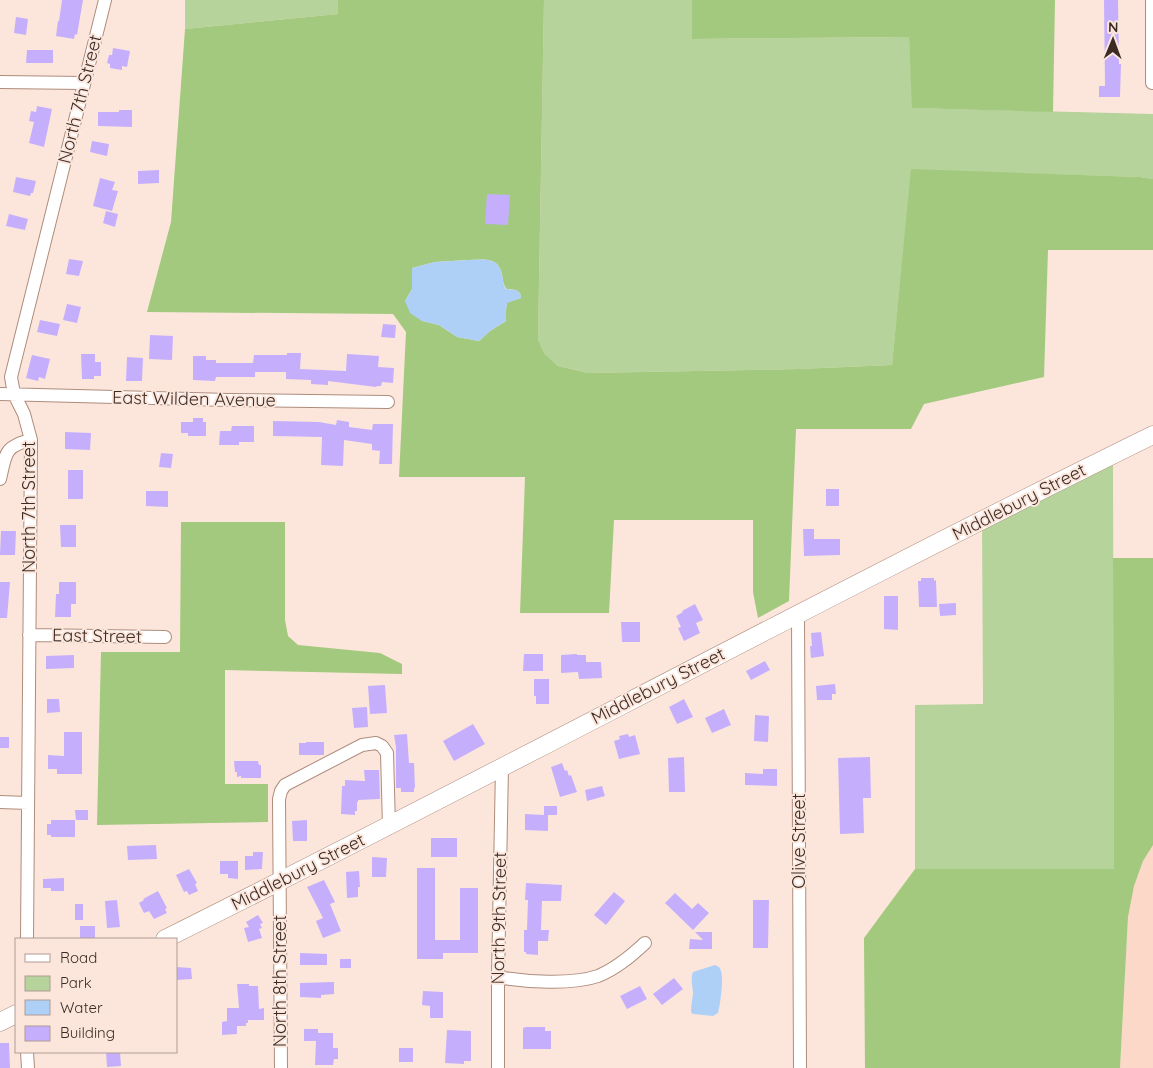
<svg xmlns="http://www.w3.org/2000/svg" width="1153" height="1068" viewBox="0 0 1153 1068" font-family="Quicksand,sans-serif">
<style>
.built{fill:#fbd8c7}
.green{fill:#b5d39b}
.forest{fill:#a2c97d;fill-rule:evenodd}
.water{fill:#aed0f7}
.building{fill:#c5affd}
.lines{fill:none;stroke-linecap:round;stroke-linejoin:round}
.minor-casing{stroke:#ae8c7c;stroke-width:14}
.secondary-casing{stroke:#ae8c7c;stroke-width:19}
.minor{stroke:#fff;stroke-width:12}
.secondary{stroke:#fff;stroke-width:18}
.labels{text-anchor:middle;stroke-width:4;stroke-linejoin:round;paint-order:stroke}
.street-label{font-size:18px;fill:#3a2c25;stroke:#fce6dc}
</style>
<rect width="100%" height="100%" fill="#fce6dc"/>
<path class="built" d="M1153 845V1068H1120L1128 917 1134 886 1143 861Z"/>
<path class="green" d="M185 0H338V14L185 29Z
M544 0H692L693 39 909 37 913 108 1153 114V179L1140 177 912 170 892 365 799 369 588 373 558 366 544 353 538 339Z
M1113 455 1114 869H915V705L983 704 982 521Z"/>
<path class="forest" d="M338 0H544L538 339 544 353 558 366 588 373 799 369 892 365 911 169 1140 177 1153 179V250H1048L1044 377 924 404 911 429H796L789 601 758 618 753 592V520H614L609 613H520L525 477H399L406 332 393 314 147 312 171 222 185 29 338 14ZM468 260C482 260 498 256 502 274 503 280 503 285 507 289L516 290 520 293 521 298 507 302 506 311V321L490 331 479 341 457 337 439 325 422 321 405 301 412 289V268L435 262Z
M692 0H1055L1053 112 912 108 909 37 692 39Z
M181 522H285V620L288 636 298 645 380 653 402 664V674L225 670V784H268V822L97 825 101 652H180Z
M1113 558H1153V845L1143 861 1134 886 1128 917 1120 1068H865L864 938 915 869H1114Z"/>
<path class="water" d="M468 260C482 260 498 256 502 274 503 280 503 285 506 289L516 290 520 293 521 298 507 303 506 311V321L490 331 479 341 457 337 439 325 422 321 410 313 405 301 412 289V268L435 262Z
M715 965C719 967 720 967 721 971 724 979 720 1006 718 1013L713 1016 693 1014 691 1012C691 1006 692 1000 693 994 693 987 690 979 693 972Z"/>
<path class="building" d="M62 0H83L77 35 75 34 74 39 56 36 58 21H59Z
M1104 0H1118L1119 64H1121L1120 97H1099V86H1105Z
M16 17 28 19 26 35 14 33Z
M113 48 130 51 127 67 122 66V70L110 68V64L107 63 109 55H112Z
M27 50H53V63H26Z
M37 106 52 109 44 147 29 143 34 122 29 121 31 111 36 112Z
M119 110H132V127L98 126V112H119Z
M92 141 109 144 107 156 90 152Z
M159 170V183L138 184V171Z
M16 177 36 181 33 193H31L30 196 13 192Z
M100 178 115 182 112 190 118 191 112 211 93 206Z
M487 194 510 195 508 225 485 224Z
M106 211 118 214 115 227 103 223Z
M9 214 28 219 25 230 6 226Z
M69 259 83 261 79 276 66 274Z
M67 304 81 307 77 323 63 320Z
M40 320 60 324 57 336 37 332Z
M383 324 396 325 395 338 381 337Z
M150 335 173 336 172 360 149 359Z
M287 353H301L300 369 346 371 347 354 379 356 378 367 394 368 393 383 382 382 381 386H377L376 387 328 381V385L311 384V380L286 379V372H255V377H216L215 381 193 380V356H206V360H216V363H253L254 355H287Z
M81 354H95V362H101V376H94V379H82Z
M32 355 50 359 45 379 39 377 38 381 26 378Z
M127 357 143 358 142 381H126Z
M193 418H203V422H206V436H188V433H181V422H193Z
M337 420 349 422V427L372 430 373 424H393L392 464H379L380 451 372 450V444L344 440 343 466 321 465 322 437 273 436V421L319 422 336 425Z
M232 426H254V442H239V445H219L220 431H231Z
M65 432 91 433 90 450 65 449Z
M161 453 173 454 171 468 159 467Z
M68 470H83V499H68Z
M826 489H839V506H826Z
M146 491H168V507L146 506Z
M60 525H76V547H61Z
M803 529H814V539H840V555L804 556Z
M1 531H16L15 555H0Z
M921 578H934V581L936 580 937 607H919L918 581H921Z
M0 582H10L7 618H0Z
M59 582H76V604H71V617H55L56 594H59Z
M884 596H898V630L884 629Z
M956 603V615L940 616 939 604Z
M695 604 703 620 696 623 700 633 684 641 678 628 681 627 676 616 683 612 682 611Z
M621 622H640V642H622Z
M821 632 824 656 811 658 810 646H812L811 633Z
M524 654H543V671H523Z
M577 654V655H586V662H601L602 678 579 679 578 672 561 673V655Z
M74 655V668L46 669V656Z
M765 661 770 670 751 680 746 671Z
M534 679H549V704H536V696H534Z
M835 684 836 694H832V700H817L816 686Z
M385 685 387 713 370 714 368 686Z
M47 699H59L60 712 47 713Z
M684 699 693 717 677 724 669 707Z
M367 707 368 727 354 728 352 708Z
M724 709 731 725 712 733 705 718Z
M755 715 769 716 768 742 754 741Z
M473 724 485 744 454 761 443 741Z
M64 732H82V774H57V769H48V755L64 756Z
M407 734 409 763H414L415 788H414V792H401V788H396V747L394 735Z
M628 734 629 737 635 735 640 754 619 759 614 741 620 739 619 736Z
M0 737H9V748H0Z
M306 742H324V755H299V743H306Z
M684 757 685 792H669L668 758Z
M870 757 871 798H863L864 833 840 834 838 758Z
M234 761H258L259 765H261V778H241V776L237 777V772H235Z
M562 763 565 771 567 770 569 776 571 775 577 792 560 797 551 767Z
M763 769H777V786L745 785V773L763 774Z
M364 770H379L380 799 358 800V802H357V811H355V815L341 814 342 786H345V780L365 781Z
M602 786 605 796 587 801 585 790Z
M544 806H557V815H548V831L525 830V814L544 815Z
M75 810H88V820H76Z
M51 820H75V837H51V835H47V824H51Z
M307 820V841H293L292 821Z
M431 838H457V857H431Z
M156 845 157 859 128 860 127 846Z
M253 852H263L262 869 245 870V856H253Z
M372 857 387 858 386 877H372Z
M220 861H238V879L228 878V874H220Z
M417 868H435V940H460V888H478V953H443V959H417Z
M189 869 197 883 195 884 198 891 189 895 187 891 184 892 176 875Z
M359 871 360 887H358V897L347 898 346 872Z
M64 878V891H51V888H43V879Z
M324 880 335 902 330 904 341 931 323 938 316 921 323 918 307 887Z
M526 883 562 885 561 901H542L541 930H549L548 941H538V955L526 954V952H524V930H527L528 900H525Z
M158 891 167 908 165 909 167 913 154 919 149 911 144 913 139 903 144 900 143 899Z
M614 892 625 901 606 925 594 915Z
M675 893 692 909 698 903 709 913 693 930 665 903Z
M117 900 120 927 107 928 105 901Z
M753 900H769L768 948H753Z
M75 904H83V920H75Z
M258 915 263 923 260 924 262 928 259 929 262 938 248 942 244 928 249 927 246 922Z
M80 926H95V939H80Z
M695 932H712V949H689L690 939 703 940Z
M300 953 327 954V965H300Z
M340 959H351V968H340Z
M176 967 191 968 192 979 176 980Z
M674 978 683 989 662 1005 653 994Z
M334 982V994L321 995V998L300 997V983Z
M237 984H249V986H258L259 1009 264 1008V1020H248V1023H246V1026H237V1034L222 1035V1022L227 1021V1008H239Z
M640 986 647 999 627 1009 620 996Z
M423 991 443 992V1018H430V1006L422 1005Z
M526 1027H545V1031H551V1049H523V1028Z
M304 1029H318V1033H333V1048H338V1059H334L333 1065H315L316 1041H304Z
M447 1030 471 1031V1061H464V1064L445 1063Z
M0 1043H9L10 1068H0Z
M399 1048H413V1062H399Z
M106 1052H120L121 1066 107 1067Z"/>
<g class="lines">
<defs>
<path id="minor" d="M0 82 84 83
M1152 83V0
M0 394 229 400 388 402
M0 479C6 454 4 446 31 440
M798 614 800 1068
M29 635 165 637
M0 802 28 803
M27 939 31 440 24 414 14 394 11 377 105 0
M498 977C525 982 572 985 598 976 616 969 631 956 645 943
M27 1052 28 1068
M281 1068 279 799 281 791 285 785 362 745 376 743 382 746 387 753 389 826
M498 1068V977L502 767"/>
<path id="secondary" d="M165 939C496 774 821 598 1153 435
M0 1022 16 1014"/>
</defs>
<use href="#minor" class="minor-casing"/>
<use href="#secondary" class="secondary-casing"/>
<use href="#minor" class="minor"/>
<use href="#secondary" class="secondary"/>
</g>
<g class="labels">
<g class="street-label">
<text transform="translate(80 99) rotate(-76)" y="6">North 7th Street</text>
<text transform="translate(194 399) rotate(1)" y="6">East Wilden Avenue</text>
<text transform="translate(1019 502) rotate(-27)" y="6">Middlebury Street</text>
<text transform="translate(29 507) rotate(-90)" y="6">North 7th Street</text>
<text transform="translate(97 636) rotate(1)" y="6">East Street</text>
<text transform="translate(658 686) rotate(-27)" y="6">Middlebury Street</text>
<text transform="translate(799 841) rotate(-90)" y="6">Olive Street</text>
<text transform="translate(298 872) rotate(-27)" y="6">Middlebury Street</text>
<text transform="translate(499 918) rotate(-89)" y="6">North 9th Street</text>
<text transform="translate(280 981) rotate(-90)" y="6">North 8th Street</text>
</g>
</g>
<rect x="15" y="938" width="162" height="115" fill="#fce6dc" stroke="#ae9c93"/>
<rect x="25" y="954" width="25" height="8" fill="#ffffff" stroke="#ae9c93"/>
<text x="60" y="963" font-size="15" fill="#3a2c25">Road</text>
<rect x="25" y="976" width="25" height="15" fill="#b5d39b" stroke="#ae9c93"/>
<text x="60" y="988" font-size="15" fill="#3a2c25">Park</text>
<rect x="25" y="1000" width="25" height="15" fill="#aed0f7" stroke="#ae9c93"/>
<text x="60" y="1013" font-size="15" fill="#3a2c25">Water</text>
<rect x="25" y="1026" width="25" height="15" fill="#c5affd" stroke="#ae9c93"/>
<text x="60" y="1038" font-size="15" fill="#3a2c25">Building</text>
<g transform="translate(1113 40) rotate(1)" stroke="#fce6dc" stroke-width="4" paint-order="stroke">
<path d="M0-4L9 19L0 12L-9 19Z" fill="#3a2c25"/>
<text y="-8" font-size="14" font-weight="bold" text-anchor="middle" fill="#3a2c25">N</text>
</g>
</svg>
